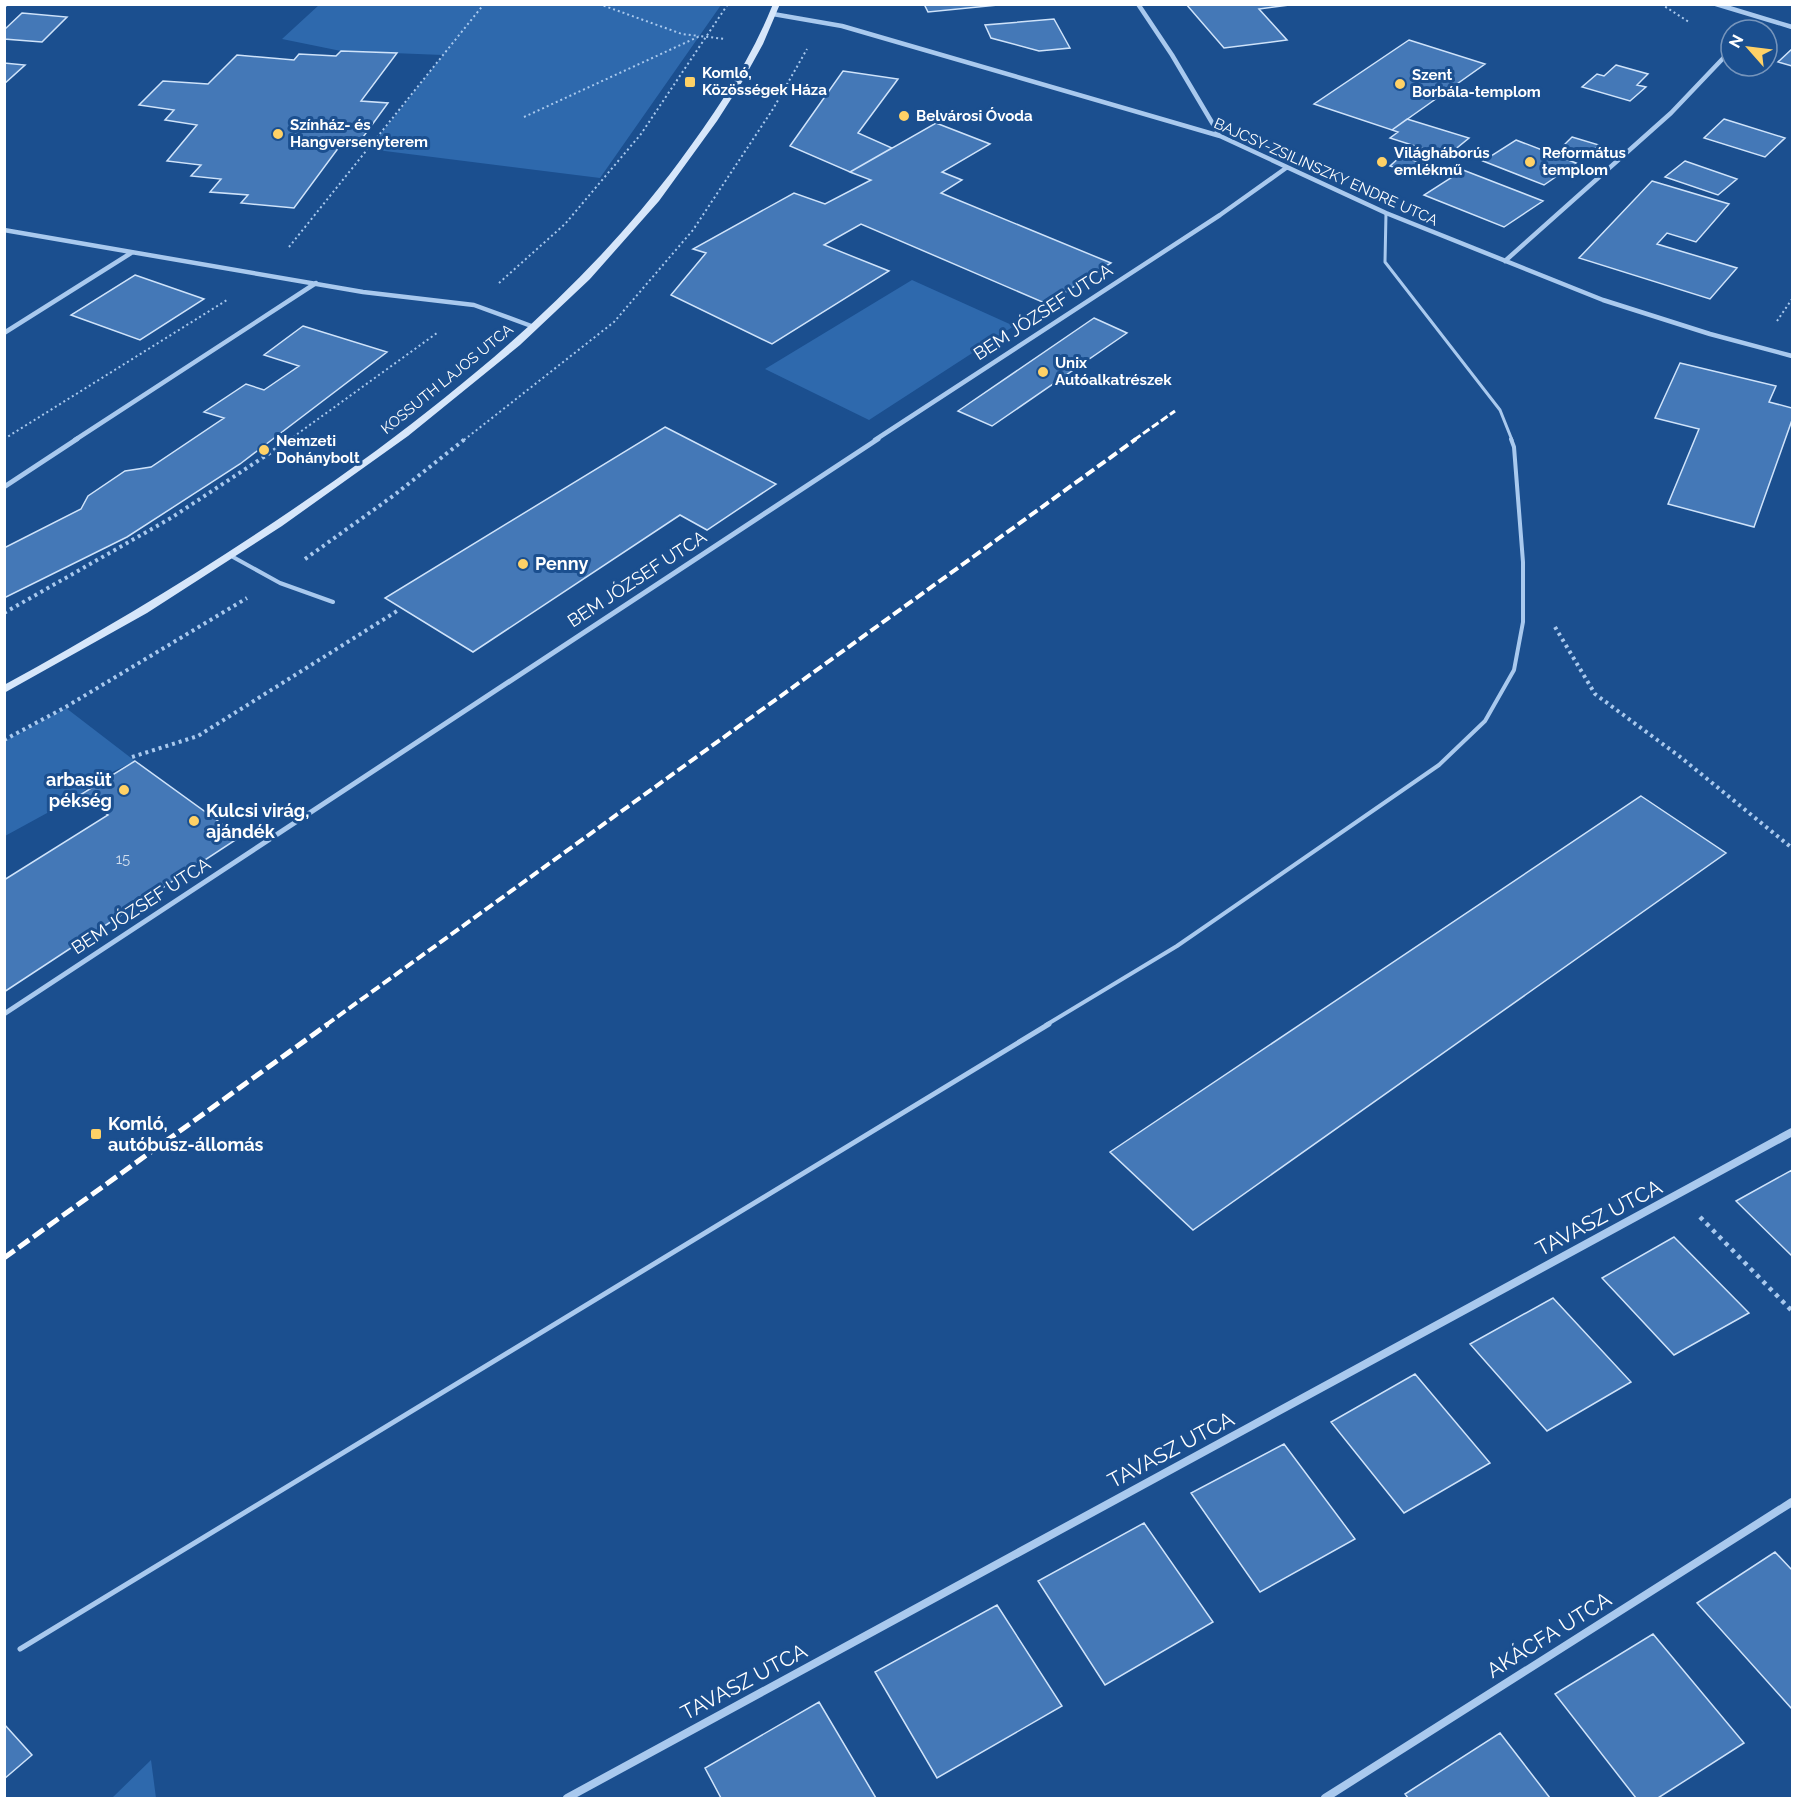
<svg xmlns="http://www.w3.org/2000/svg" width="1797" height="1803" viewBox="0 0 1797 1803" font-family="Raleway,sans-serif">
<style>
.green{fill:#2e69ad}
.building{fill:#4478b7;stroke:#cfe3fa;stroke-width:1.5}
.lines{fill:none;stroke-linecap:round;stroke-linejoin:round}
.path-far2{stroke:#a9c9ee;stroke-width:2;stroke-dasharray:2 3;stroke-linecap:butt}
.path-far1{stroke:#a9c9ee;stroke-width:4;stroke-dasharray:3 4;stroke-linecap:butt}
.path{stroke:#a9c9ee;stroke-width:4.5;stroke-dasharray:4 5;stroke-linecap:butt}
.lane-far2{stroke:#a9c9ee;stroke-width:3}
.lane-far1{stroke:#a9c9ee;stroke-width:4}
.lane{stroke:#a9c9ee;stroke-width:5}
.street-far2{stroke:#a9c9ee;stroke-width:4.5}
.street-far1{stroke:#a9c9ee;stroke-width:5}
.street{stroke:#a9c9ee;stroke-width:8}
.secondary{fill:#d6e6fa;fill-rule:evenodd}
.rail-far2{stroke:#fff;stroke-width:3;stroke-dasharray:8 3;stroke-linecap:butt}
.rail-far1{stroke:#fff;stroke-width:4;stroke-dasharray:10 4;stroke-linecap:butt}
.rail{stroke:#fff;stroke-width:5;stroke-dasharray:13 5;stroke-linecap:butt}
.poi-dot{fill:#ffd166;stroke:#1b4f8f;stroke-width:2}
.labels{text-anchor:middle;stroke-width:6;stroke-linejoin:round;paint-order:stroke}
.far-poi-label{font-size:15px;font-weight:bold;fill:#fff;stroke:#1b4f8f;text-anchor:start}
.far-street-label{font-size:15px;fill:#fff;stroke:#1b4f8f}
.number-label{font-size:15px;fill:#d0dded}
.street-label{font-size:18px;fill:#fff;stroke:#1b4f8f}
.poi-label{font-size:18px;font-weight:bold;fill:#fff;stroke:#1b4f8f;text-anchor:start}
.near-street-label{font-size:21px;fill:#fff;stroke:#1b4f8f}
</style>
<rect width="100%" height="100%" fill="#1b4f8f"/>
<path class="green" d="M319 5H721L600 178 369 149 443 55 341 51 282 39Z
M912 280 1014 326 869 420 765 369Z
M66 708 135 761 94 781 80 795 5 836V741Z
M151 1760 156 1798H112Z"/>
<path class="building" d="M924 4H1008L928 12Z
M1186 4H1297L1259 9 1287 40 1224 48Z
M22 13 67 17 42 42 4 39V30Z
M1054 19 1070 48 1039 51 991 38 985 25Z
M1409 40 1485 64 1392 130 1314 104Z
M1792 49V66L1778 62Z
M341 51 397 53 361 101 388 103 358 144 342 143 294 208 241 203 248 195 210 192 221 179 191 176 201 165 167 161 197 125 165 120 174 110 139 105 163 81 208 84 237 55 294 60 299 54 336 56Z
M4 63 25 65 4 84Z
M1616 65 1648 74 1637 85 1646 87 1630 101 1582 87 1597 74 1604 76Z
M843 71 898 79 858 133 892 148 850 172 790 146Z
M1407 119 1469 138 1447 156 1437 153 1426 162 1431 164 1417 175 1390 166 1401 156 1418 162 1431 151 1390 138 1398 132 1392 130Z
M1724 119 1785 138 1765 157 1704 138Z
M936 123 990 144 942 172 962 180 941 193 1111 263 1047 304 861 224 824 245 889 271 772 344 671 295 706 253 693 249 794 193 825 204 871 180 850 172Z
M1572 137 1599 145 1590 154 1562 147Z
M1516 140 1576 163 1544 185 1483 161Z
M1401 156 1418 162 1429 165 1417 175 1390 166Z
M1685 161 1737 179 1718 195 1665 177Z
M1463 170 1543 201 1504 227 1424 195Z
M1652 181 1729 204 1696 242 1667 233 1657 244 1737 268 1710 299 1579 258Z
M135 275 204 299 140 340 71 315Z
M1094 318 1127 333 992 426 958 411Z
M303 326 387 352 240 464 127 537 4 598V548L81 509 88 496 125 471 151 467 224 418 204 412 246 384 264 390 299 366 264 355Z
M1680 363 1776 386 1769 402 1792 408V420L1754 527 1668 504 1699 429 1655 418Z
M665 427 776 484 707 530 680 515 473 652 385 598Z
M135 761 240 837 4 992V880L108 815 80 795Z
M1641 796 1726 853 1193 1230 1110 1152Z
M1792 1170V1256L1736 1201Z
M1674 1237 1749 1313 1674 1355 1602 1278Z
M1553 1298 1631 1382 1547 1431 1470 1344Z
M1415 1374 1490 1463 1404 1513 1331 1422Z
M1284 1444 1355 1539 1260 1592 1191 1493Z
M1144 1523 1213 1622 1105 1685 1038 1581Z
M1775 1552 1792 1570V1709L1697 1603Z
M997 1605 1062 1706 937 1778 875 1672Z
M1653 1634 1744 1743 1658 1798H1636L1555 1694Z
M819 1702 876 1798H721L705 1768Z
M4 1724 32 1755 4 1779Z
M1500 1733 1550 1798H1408L1405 1794Z"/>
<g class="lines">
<path class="path-far2" d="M599 4 682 34 699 36
M1661 4 1689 22
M524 117 700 36 725 39
M289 247 484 4
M499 283 565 224 641 134 728 4
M1777 321 1792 299
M4 439 227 300
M289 440 437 333
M464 440 614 322 693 230 773 109 807 49"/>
<path class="path-far1" d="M305 559 393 496 465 439
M4 613 171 518 291 439
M1555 627 1595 694 1679 756 1792 848
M4 740 64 708 247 598
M132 757 198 736 397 611"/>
<path class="path" d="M1700 1217 1792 1311"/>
<path class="lane-far2" d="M1386 213 1385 262 1500 410 1512 440"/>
<path class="lane-far1" d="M233 557 280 583 333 602
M1046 1025 1177 946 1439 765 1485 721 1514 670 1523 622V562L1514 447 1511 439"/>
<path class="lane" d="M20 1649 1049 1024"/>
<path class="street-far2" d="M1138 4 1172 55 1220 136
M1716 4 1792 27
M4 6 6 4
M773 14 842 26 1220 136 1386 213 1603 300 1710 334 1792 356
M4 230 363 292 474 305 534 327
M1505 261 1671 113 1731 50
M4 333 131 253
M75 440 316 283
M875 440 1220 215 1286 168"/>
<path class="street-far1" d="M4 487 77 439
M4 1014 878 439"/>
<path class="street" d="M567 1798 1792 1132
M1325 1798 1792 1502"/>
<path class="secondary" d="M773 4H780L763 44 742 82 717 121 659 201 590 279 520 345 408 436 282 526 147 613 4 693V685C134 614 258 537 377 450 491 365 594 276 679 162 716 112 750 62 773 4Z"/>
<path class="rail-far2" d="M1134 440 1175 411"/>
<path class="rail-far1" d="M326 1025 1136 439"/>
<path class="rail" d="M4 1258 328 1024"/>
</g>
<g class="poi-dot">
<rect x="684" y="76" width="12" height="12" rx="3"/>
<circle cx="1400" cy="84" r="6"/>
<circle cx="904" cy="116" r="6"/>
<circle cx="278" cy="134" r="6"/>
<circle cx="1382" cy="162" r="6"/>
<circle cx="1530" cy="162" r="6"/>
<circle cx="1043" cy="372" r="6"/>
<circle cx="264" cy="450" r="6"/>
<circle cx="523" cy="564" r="6"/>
<circle cx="124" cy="790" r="6"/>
<circle cx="194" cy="821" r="6"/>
<rect x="90" y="1128" width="12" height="12" rx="3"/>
</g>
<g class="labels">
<g class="far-poi-label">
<text x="702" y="78">Komló,<tspan x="702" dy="17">Közösségek Háza</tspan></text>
<text x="1412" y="80">Szent<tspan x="1412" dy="17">Borbála-templom</tspan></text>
<text x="916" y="121">Belvárosi Óvoda</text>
<text x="290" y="130">Színház- és<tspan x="290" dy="17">Hangversenyterem</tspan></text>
<text x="1394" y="158">Világháborús<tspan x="1394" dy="17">emlékmű</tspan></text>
<text x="1542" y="158">Református<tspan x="1542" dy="17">templom</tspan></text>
<text x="1055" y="368">Unix<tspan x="1055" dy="17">Autóalkatrészek</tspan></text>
<text x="276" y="446">Nemzeti<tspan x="276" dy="17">Dohánybolt</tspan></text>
</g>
<g class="far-street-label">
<text transform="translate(1326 172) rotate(24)" y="5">BAJCSY-ZSILINSZKY ENDRE UTCA</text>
<text transform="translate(447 379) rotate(-39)" y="5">KOSSUTH LAJOS UTCA</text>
</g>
<g class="number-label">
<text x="123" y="864">15</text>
</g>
<g class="street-label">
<text transform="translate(1043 312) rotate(-33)" y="6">BEM JÓZSEF UTCA</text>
<text transform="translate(637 579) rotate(-33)" y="6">BEM JÓZSEF UTCA</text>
<text transform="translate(141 906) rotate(-33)" y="6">BEM JÓZSEF UTCA</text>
</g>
<g class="poi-label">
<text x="535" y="570">Penny</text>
<text x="112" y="786" text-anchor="end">arbasüt<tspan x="112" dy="21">pékség</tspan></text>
<text x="206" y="817">Kulcsi virág,<tspan x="206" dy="21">ajándék</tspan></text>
<text x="108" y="1130">Komló,<tspan x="108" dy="21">autóbusz-állomás</tspan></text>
</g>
<g class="near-street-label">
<text transform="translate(1599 1218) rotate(-28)" y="7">TAVASZ UTCA</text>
<text transform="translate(1171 1450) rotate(-28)" y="7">TAVASZ UTCA</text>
<text transform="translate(1549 1635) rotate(-32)" y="7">AKÁCFA UTCA</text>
<text transform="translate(744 1682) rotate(-28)" y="7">TAVASZ UTCA</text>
</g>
</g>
<rect width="1797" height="1803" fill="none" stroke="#ffffff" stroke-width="12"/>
<g transform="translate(1749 48) rotate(298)"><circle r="28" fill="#1b4f8f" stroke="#7695bc" stroke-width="1.5"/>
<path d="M0-4.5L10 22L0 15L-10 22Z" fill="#ffd166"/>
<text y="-9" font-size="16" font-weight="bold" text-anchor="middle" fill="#ffffff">N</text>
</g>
</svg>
